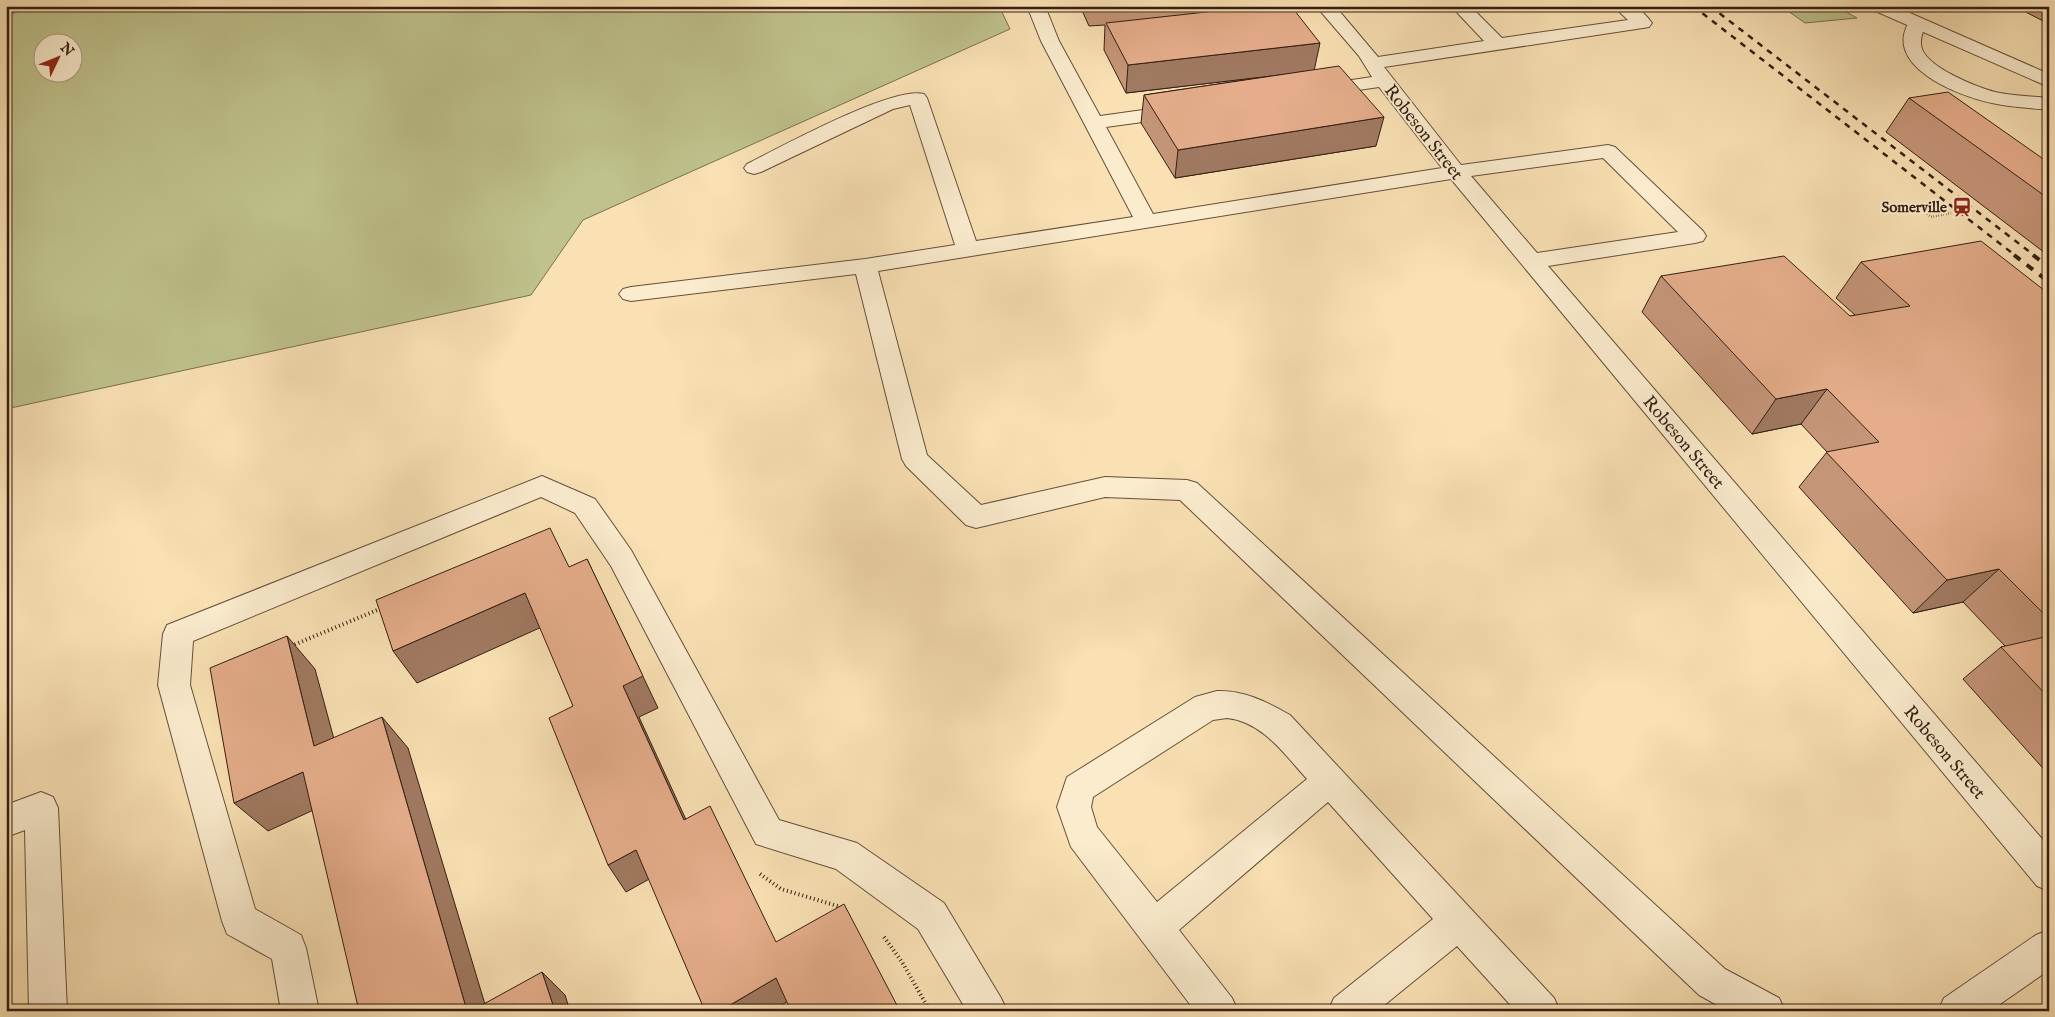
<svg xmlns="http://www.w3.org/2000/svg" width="2055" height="1017" viewBox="0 0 2055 1017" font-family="'IM FELL English',serif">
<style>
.green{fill:#bfc28c;stroke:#7a704f;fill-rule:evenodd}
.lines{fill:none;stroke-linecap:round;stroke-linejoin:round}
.stream{fill:#787c76;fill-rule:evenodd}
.lane-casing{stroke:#664f3a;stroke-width:2}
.street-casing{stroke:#664f3a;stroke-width:2}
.path-far1{stroke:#351e12;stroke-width:2.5;stroke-dasharray:0.5 2;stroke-linecap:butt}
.path{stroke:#351e12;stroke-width:4;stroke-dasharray:1 3;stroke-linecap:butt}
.lane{fill:#fbecce;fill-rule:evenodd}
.street{fill:#fbecce;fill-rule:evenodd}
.rail-far1{stroke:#351e12;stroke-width:2.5;stroke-dasharray:6 6;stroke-linecap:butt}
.rail{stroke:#351e12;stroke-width:4;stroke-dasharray:8 8;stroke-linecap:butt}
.wall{fill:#c59578;stroke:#351e12}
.shaded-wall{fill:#a07961;stroke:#351e12}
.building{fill:#e5ad8b;stroke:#351e12}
.labels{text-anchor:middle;stroke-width:4;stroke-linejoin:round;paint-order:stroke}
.far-poi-label{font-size:15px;font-weight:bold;fill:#351e12;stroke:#fbecce;text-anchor:end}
.street-label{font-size:18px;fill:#351e12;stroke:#fbecce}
</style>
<rect width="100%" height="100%" fill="#f9e1b4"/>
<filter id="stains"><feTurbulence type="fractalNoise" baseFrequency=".004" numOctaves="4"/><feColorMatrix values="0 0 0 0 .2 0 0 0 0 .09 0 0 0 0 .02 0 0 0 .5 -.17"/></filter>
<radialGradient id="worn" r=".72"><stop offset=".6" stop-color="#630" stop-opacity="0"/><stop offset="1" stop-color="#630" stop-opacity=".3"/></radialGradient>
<path class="green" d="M6 6H999L1010 29 583 220 531 295 6 409ZM42 42H72V72H42Z
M1781 6H1836L1857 18 1805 23Z"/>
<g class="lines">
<path class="stream" d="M19 6H32L6 17V11Z"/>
<defs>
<path id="lane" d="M1027 6H1045L1059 41 1100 116 1179 105 1186 107 1189 111 1186 115 1179 117 1106 127 1153 214 1442 168 1379 87 1318 96 1311 94 1308 90 1311 86 1372 77 1359 56 1316 6H1335L1378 57 1484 41 1451 6H1470L1502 38 1628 20 1613 6C1631 6 1641 7 1652 23L1649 27 1643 28 1384 67 1461 165 1608 145 1615 147 1703 231 1706 236 1703 241 1695 243 1548 266 2049 847V891L2037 886 1451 179 878 271 927 455 981 505 1105 477 1187 480 1197 483 1725 969 1779 998 1785 1011H1728L1699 995 1180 500 1105 497 976 528 966 525 906 466 902 459 856 274 631 301 623 299 619 294 623 289 631 287 865 259 955 245 910 105 893 109 761 172 754 174 747 172 744 168 747 164C781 147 892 86 924 94L927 98 976 241 1133 217 1041 41ZM1603 158 1678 232 1537 253 1471 176Z
M1917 18 1923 19 1926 23C1923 31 1919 41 1922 49 1929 68 1976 87 1995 92 2012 96 2031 96 2049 98V110C2030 108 2010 107 1992 103 1958 96 1879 65 1911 19Z
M542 476 595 499 631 550 779 820 857 843 944 903 1001 998 1007 1011H967L918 929 836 869 756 844 611 566 575 513 541 497 193 641 190 685 255 909 301 935 306 948 319 1011H281L272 959 227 934 222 921 158 685 163 634 167 625Z
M1217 691C1244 690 1267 702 1290 715L1554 998 1560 1011H1516L1457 946 1377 1011H1328L1334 998 1433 919 1328 802 1179 930 1232 998 1238 1011H1195L1071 847 1057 807 1067 777 1195 697ZM1227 718C1263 722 1284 754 1307 779L1157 902 1097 827 1091 807 1093 797 1213 720Z
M41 792 53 797 58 808 67 1011H29L25 830 6 837V805Z
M2049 930V970L1990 1011H1938L1944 998 2036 935Z"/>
<path id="street" d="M1870 6H1894L2049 74V87L1873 10Z"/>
</defs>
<use href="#lane" class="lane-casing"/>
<use href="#street" class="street-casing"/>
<path class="path-far1" d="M1916 204 1931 217 1951 213"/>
<path class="path" d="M291 646 382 608
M760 874 781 889 841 907
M884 937 902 962 930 1011"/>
<use href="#lane" class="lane"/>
<use href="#street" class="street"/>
<path class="rail-far1" d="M1693 6 2016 256
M1710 6 2035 256"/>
<path class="rail" d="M2014 255 2049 282
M2033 255 2049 267"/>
</g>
<path class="wall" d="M1080 6H1291L1314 70 1376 146 1175 178 1141 123 1144 95 1279 75 1126 93 1104 50 1105 25 1089 26Z
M2014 6H2049V24Z
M1909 98 2049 163V256L1886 132Z
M2049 119V125L2046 123Z
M1861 262 2049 294V775L1963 679 2001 647 2005 646 1963 602 1913 613 1799 487 1827 452 1801 424 1752 434 1642 312 1661 276 1850 316 1855 315 1836 298Z"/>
<path class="shaded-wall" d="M1320 43 1314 71 1126 93 1128 65Z
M1384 117 1376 146 1175 178 1178 150Z
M1827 389 1801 424 1752 434 1776 399Z
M587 559 658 708 639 717 699 848 684 820 623 686Z
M1999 569 1963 602 1913 613 1947 580Z
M525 593 544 626 417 683 393 651Z
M287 636 315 669 344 776 314 746Z
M382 717 408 748 487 1011H467Z
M303 772 333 801 268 831 234 803Z
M636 850 653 877 626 892 608 865Z
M542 972 565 995 570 1011H555Z
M776 978 788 1001 772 1011H720Z"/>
<path class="building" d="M1261 6H1291L1320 43 1128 65 1106 23Z
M1339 66 1384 117 1178 150 1144 95Z
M1948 92 2049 163V199L1909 98Z
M1981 241 2049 294V619L1999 569 1947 580 1826 452 1879 442 1827 389 1776 399 1661 276 1784 256 1850 316 1910 306 1861 262Z
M550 528 569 567 587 559 643 676 623 686 684 820 710 806 776 942 844 904 900 1011H791L776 978 720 1011H705L636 850 608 865 549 718 573 706 525 593 393 651 376 600Z
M287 636 314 746 382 717 467 1011H359L303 772 234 803 210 668Z
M2049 636V698L2001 647Z
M542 972 555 1011H471Z"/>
<defs>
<symbol id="station-bare" viewBox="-9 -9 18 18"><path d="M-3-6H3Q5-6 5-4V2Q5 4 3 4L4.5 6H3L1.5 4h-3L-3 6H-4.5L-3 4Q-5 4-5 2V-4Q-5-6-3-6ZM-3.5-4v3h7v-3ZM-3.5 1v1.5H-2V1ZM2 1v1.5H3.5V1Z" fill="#8f2418" stroke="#fbecce" stroke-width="2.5" paint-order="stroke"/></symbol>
</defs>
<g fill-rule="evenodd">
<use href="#station-bare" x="1948" y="193" width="28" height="28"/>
</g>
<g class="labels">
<g class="far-poi-label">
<text x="1947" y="212">Somerville</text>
</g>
<g class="street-label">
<text transform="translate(1424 132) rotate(52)" y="6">Robeson Street</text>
<text transform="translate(1684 442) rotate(50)" y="6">Robeson Street</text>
<text transform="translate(1945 752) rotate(50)" y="6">Robeson Street</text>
</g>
</g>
<rect width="2055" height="1017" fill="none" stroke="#f9e1b4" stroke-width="25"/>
<rect x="8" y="8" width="2040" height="1002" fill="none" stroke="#351e12" stroke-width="2.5"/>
<rect x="12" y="12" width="2030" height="992" fill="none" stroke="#351e12"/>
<g transform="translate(58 58) rotate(47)"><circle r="24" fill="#fbecce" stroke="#ac9a83"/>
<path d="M0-4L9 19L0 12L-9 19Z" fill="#8f2418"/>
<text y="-8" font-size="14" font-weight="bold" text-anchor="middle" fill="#351e12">N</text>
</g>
<rect width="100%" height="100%" filter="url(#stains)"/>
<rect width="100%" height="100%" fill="url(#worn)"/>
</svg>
